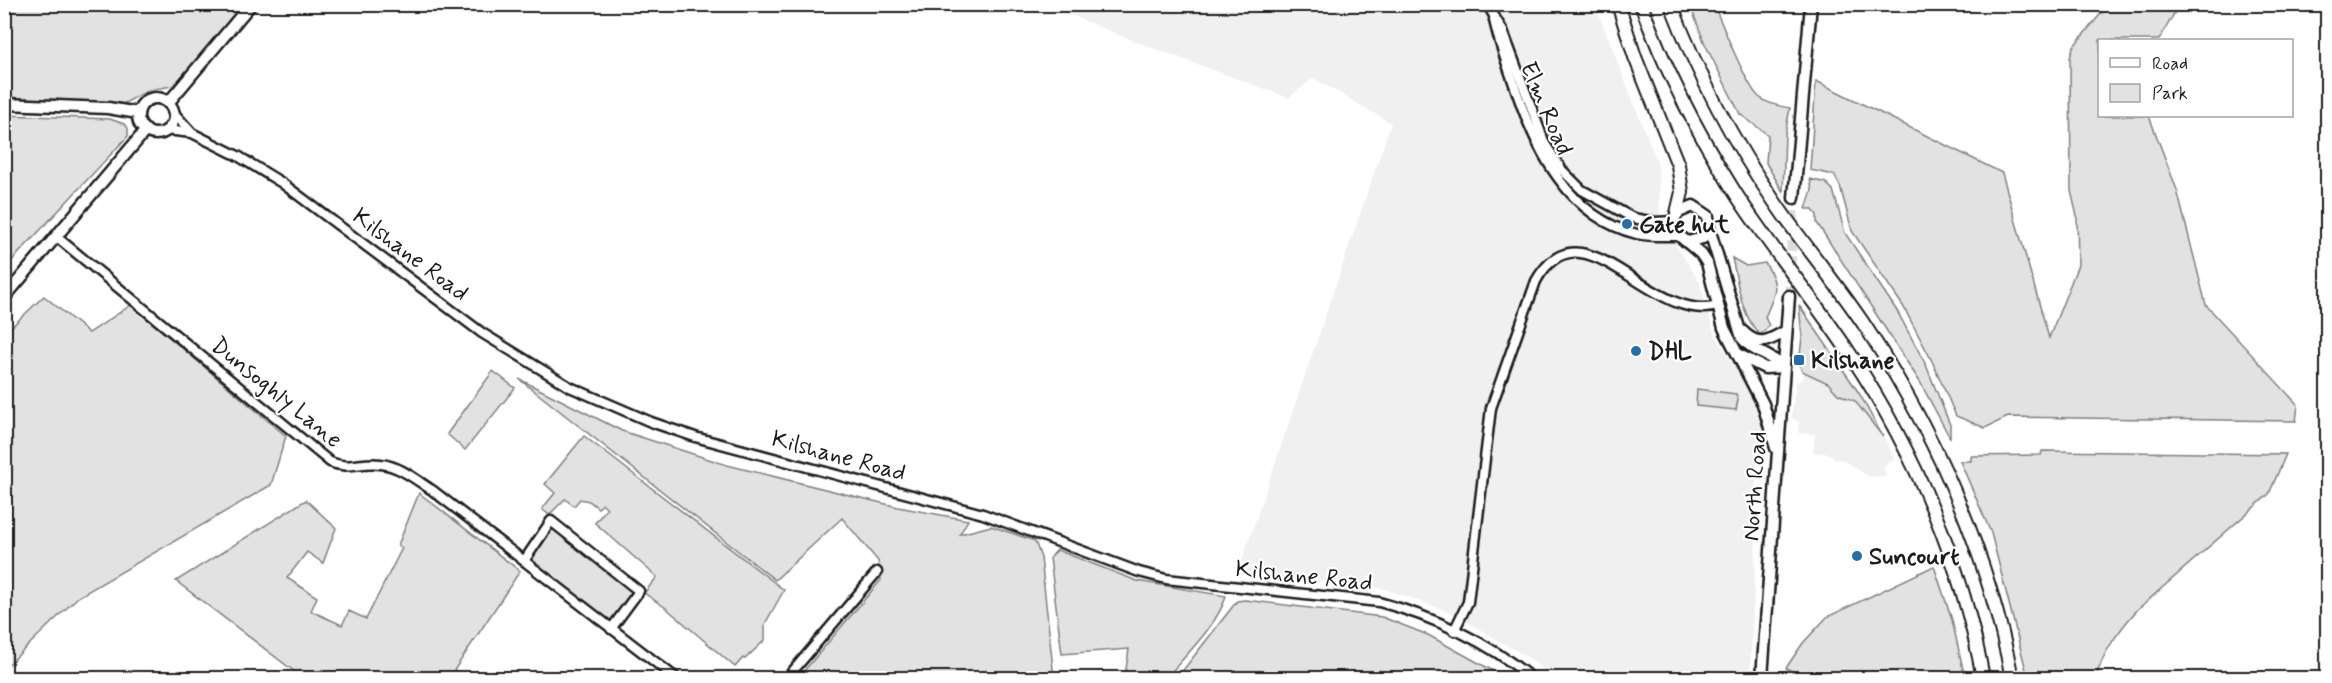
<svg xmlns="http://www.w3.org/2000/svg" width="2332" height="683" viewBox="0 0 2332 683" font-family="Mynerve,sans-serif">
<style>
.built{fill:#f0f0f0}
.green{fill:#e2e2e2;stroke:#7f7f7f;stroke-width:1.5}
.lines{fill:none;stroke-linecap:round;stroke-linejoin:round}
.stream{stroke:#7a7a7a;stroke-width:2}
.major-tunnel{stroke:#ddd;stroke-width:10;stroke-dasharray:10 5;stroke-linecap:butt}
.minor-casing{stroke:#1c1c1c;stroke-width:13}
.major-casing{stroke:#1c1c1c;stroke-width:15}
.highway-casing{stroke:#1c1c1c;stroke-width:16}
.minor{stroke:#fff;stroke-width:8}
.major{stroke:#fff;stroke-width:10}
.highway{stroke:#fff;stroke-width:12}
.poi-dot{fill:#1f6fb2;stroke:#fff;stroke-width:2}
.labels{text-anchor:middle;stroke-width:4.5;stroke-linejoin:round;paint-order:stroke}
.street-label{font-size:24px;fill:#1c1c1c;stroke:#fff}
.poi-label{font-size:24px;font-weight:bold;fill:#1c1c1c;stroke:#fff;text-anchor:start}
</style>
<rect width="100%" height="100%" fill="#fff"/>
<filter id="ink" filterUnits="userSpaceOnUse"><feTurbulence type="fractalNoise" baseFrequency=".0167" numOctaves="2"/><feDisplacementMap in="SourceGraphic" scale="12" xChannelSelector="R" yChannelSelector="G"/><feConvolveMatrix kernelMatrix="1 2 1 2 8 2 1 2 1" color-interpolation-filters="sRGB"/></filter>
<g filter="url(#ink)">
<path class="built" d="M1048 5H1595L1658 164 1660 220 1699 281 1714 332 1749 390 1763 431 1754 496 1756 543 1750 678H1553L1532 660 1450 612 1405 596 1381 588 1238 572 1391 123 1313 78 1289 98 1121 36Z
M1806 370 1859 393 1895 459 1883 466 1886 476 1870 477 1841 459 1835 460 1831 454 1813 452 1815 434 1798 433 1799 422 1791 418 1796 383 1802 379Z"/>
<path class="green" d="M4 5H244L185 76 172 86 149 90 121 105 5 99Z
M1690 5H1714C1721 22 1747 87 1759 97 1768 104 1779 106 1790 108L1785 134 1783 192 1766 163 1768 135 1740 114 1705 44Z
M2108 5H2179L2159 40H2100V116H2149L2177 190 2206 305 2298 405 2296 421 2008 417 1985 428 1956 416 1932 361 1903 306 1852 231 1840 186 1834 175 1810 170 1816 81 2002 173 2049 338 2078 265 2077 216 2071 191 2070 58 2073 47Z
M5 115 110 119 124 124 128 128V136L5 268Z
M1810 179 1826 183 1833 190 1845 233 1897 311 1926 365 1950 425V438L1920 382 1817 223V215L1812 209H1806L1812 190Z
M1732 258 1746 266 1765 263C1781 287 1775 293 1765 317L1769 326 1760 335C1741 316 1738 283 1732 258Z
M44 296 89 333 131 305 286 436 271 485 78 597 5 668V333Z
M1799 305 1859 393 1883 437 1855 401 1838 394 1828 383 1802 371 1799 364 1802 337Z
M493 371 515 388 465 450 447 434Z
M519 379 622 431 727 465 898 507 968 520 960 534 991 526 1035 541 1041 558 1054 678H798L881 580 878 561 842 518 775 580Z
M1697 389 1736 394 1738 399 1736 410 1696 406Z
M584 436 784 590 765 624V640L745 659 743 658 735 667 666 608 644 593 657 577 595 523 607 508 603 504 598 508 589 501 580 499 574 506 565 499 549 515 542 509 555 493 545 484Z
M2042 451 2286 454 2269 494 2138 609C2120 629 2103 651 2096 678H2028L1991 533 1960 461H1971V456L2041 455Z
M419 493 520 571 449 678H303L176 581 306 500 336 528 323 563 307 552 287 578 317 597 311 611 342 625 349 611 366 619 402 548 398 545Z
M552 526 631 589 632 593 611 625 527 560Z
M1057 550 1137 581 1226 596C1219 623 1184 657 1166 678H1130L1125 676 1129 649 1062 654 1050 558Z
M1934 566 1952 620 1965 678H1805L1786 668 1803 643 1827 617Z
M1245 600 1382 617 1428 635 1506 678H1177L1237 601Z"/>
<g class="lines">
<path class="stream" d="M1772 678 1783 674"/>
<path class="major-tunnel" d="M1789 296 1794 198"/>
<defs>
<path id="minor" d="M1487 4 1503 31 1545 144 1562 170 1582 190 1633 218 1655 222 1674 221
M1494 20C1499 44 1508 67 1516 90 1536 150 1569 218 1637 234 1651 237 1665 236 1679 236
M173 112 192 133 238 156 282 183 482 333 570 387 651 422 695 437 983 514 1139 572 1166 579 1379 602C1432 616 1489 642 1531 678
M166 130 192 133
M58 238 330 462C348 470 362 461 381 464 400 466 416 480 432 490L676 678
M524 561 551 521 639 591 611 629
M1454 631 1468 602 1491 408 1536 281C1583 198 1650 325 1718 306
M787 678 877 572"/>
<path id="major" d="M138 116a18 18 0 1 1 36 0a18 18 0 1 1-36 0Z
M168 103 251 4
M4 104 108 108 138 113
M1794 198 1811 4
M1709 228 1742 338C1754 353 1771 355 1784 367
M1688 242 1703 238 1709 228 1708 216 1693 206 1677 213 1674 221 1675 232 1701 254 1707 263 1724 328 1763 404 1776 448
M4 298 146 130
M1742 331C1758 348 1769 341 1786 331
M1739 355 1765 368 1784 367
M1762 678 1789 296"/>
<path id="highway" d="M1618 4 1635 57 1678 165 1682 192 1677 213
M1641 4C1665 70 1697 132 1734 191 1770 248 1815 300 1852 357 1915 452 1963 566 1983 678
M1671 4C1698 75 1733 142 1776 204 1805 247 1839 286 1867 329 1936 435 1988 554 2012 678"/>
</defs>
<use href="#minor" class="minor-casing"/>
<use href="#major" class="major-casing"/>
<use href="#highway" class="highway-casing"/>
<use href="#minor" class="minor"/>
<use href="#major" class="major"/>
<use href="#highway" class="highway"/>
</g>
</g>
<g class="poi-dot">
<circle cx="1627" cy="224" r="6"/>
<circle cx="1636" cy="351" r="6"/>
<rect x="1793" y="354" width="12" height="12" rx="3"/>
<circle cx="1857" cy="556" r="6"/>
</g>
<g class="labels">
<g class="street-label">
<text transform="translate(1547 108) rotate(67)" y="8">Elm Road</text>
<text transform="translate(411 254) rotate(37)" y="8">Kilshane Road</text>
<text transform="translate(277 392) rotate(39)" y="8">Dunsoghly Lane</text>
<text transform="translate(839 455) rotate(15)" y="8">Kilshane Road</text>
<text transform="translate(1754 486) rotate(-86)" y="8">North Road</text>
<text transform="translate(1304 575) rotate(6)" y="8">Kilshane Road</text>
</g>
<g class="poi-label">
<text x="1639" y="232">Gate hut</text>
<text x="1648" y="359">DHL</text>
<text x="1811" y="368">Kilshane</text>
<text x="1869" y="564">Suncourt</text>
</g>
</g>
<rect width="2332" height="683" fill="none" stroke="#fff" stroke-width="24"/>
<rect x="12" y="12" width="2308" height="659" fill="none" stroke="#1c1c1c" stroke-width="2" filter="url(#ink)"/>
<rect x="2098" y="39" width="195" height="78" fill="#ffffff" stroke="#a4a4a4" stroke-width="1.5"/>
<rect x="2110" y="58" width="30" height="9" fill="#ffffff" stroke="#a4a4a4" stroke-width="1.5"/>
<text x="2152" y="69" font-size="18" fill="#1c1c1c">Road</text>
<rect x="2110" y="84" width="30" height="18" fill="#e2e2e2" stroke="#a4a4a4" stroke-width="1.5"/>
<text x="2152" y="99" font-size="18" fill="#1c1c1c">Park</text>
</svg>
